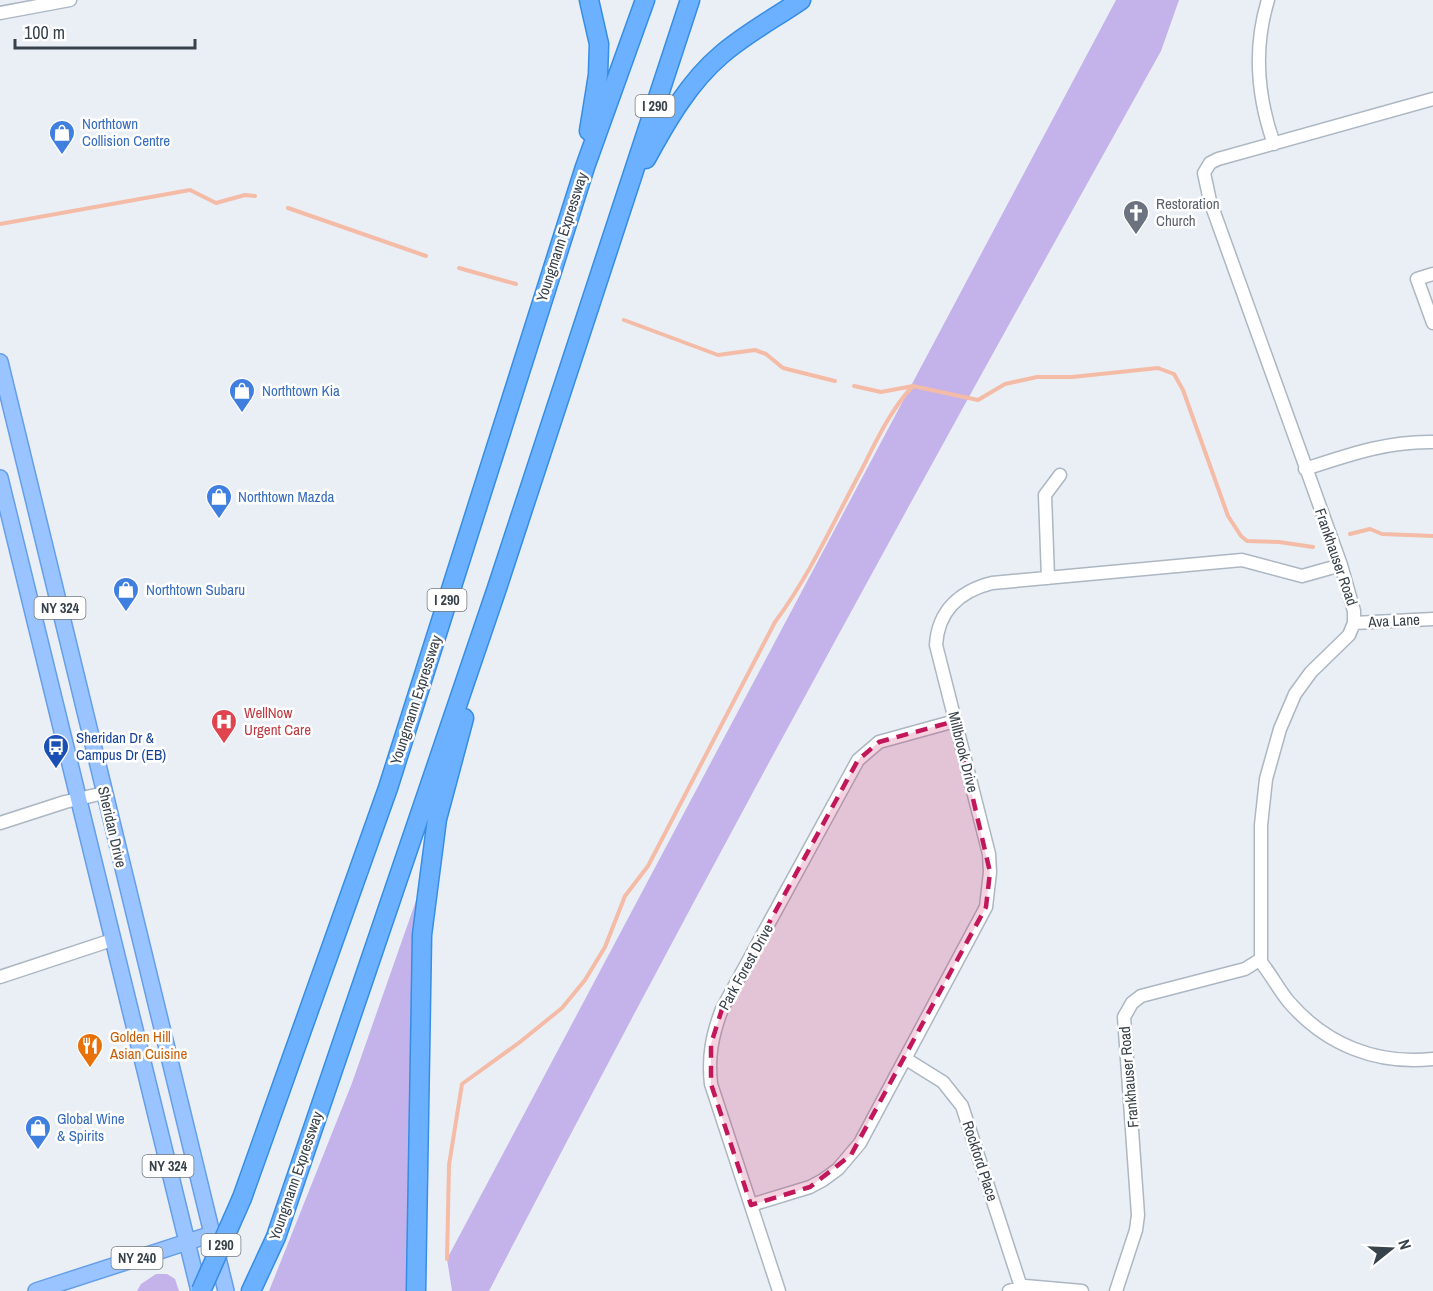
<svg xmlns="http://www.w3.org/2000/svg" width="1433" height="1291" viewBox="0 0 1433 1291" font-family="'Archivo Narrow',sans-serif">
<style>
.green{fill:#c4b2eb}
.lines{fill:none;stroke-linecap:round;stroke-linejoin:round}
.stream{stroke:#f4bba6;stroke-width:4}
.minor-casing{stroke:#acb7c2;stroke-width:15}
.major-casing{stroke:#659ee9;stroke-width:18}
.highway-casing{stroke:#368de4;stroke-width:21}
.minor{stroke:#fff;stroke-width:12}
.major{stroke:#9ac4ff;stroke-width:15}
.highway{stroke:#6cb1ff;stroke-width:18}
.highway-bridge-casing{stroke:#368de4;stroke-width:21;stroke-linecap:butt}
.highway-bridge{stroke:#6cb1ff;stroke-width:18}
.marked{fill:#c2185b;fill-opacity:0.2;stroke:#c2185b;stroke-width:4.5;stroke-dasharray:12 8;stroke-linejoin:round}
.labels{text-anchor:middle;stroke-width:5;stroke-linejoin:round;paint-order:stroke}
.shield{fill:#fff;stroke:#747b80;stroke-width:1.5}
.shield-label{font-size:14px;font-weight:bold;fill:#38424a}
.shop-label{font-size:15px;fill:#366cbe;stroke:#fff;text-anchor:start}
.worship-label{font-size:15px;fill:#5b616d;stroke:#fff;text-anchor:start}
.street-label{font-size:15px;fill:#38424a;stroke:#fff}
.health-label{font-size:15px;fill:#be3a42;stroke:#fff;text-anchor:start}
.transit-label{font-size:15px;fill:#164399;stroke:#fff;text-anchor:start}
.food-label{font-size:15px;fill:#c56008;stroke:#fff;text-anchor:start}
</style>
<rect width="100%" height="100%" fill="#eaeff6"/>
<path class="green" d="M1116 0H1179L1161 51C932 462 705 873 489 1291H452L447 1259Z
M418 895 409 1291H269L352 1083Z
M156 1274H167L175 1279 179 1291H137L141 1284Z"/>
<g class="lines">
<path class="stream" d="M288 208 426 256
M0 224 190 190 216 203 245 195 255 196
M459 268 516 284
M624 320 718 355 755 350 766 354 783 368 835 381
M854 386 881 392 913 386 978 400 1005 384 1037 377H1072L1158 368 1174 374 1183 390 1228 516 1241 536 1247 541 1279 542 1313 547
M1350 534 1370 529 1382 534 1433 536
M447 1259 449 1165 462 1084 520 1042 562 1008 585 980 605 947 625 896 648 866 775 622C810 575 834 521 862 469 876 441 891 409 913 386"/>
<defs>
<path id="minor" d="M1268 0C1253 49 1257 96 1274 144
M0 13 70 0
M1433 274 1417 279 1433 323
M1305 469C1348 455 1387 441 1433 442
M1048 578 1045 495 1060 475
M1354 623 1433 619
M0 823 65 802 104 793
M1260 961C1271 974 1278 989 1289 1002 1326 1045 1377 1065 1433 1059
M0 977 112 940
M906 1059 943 1082 962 1106 1021 1287
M751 1205 810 1187 823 1180 838 1169 860 1143 986 907 990 872 989 854 936 645C938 611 960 591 992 583L1242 560 1302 576 1341 565
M779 1291 711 1084C708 1057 712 1035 722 1009L858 760 879 742 955 721
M1009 1291 1025 1286 1082 1291
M1116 1291 1136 1230 1138 1215 1124 1017 1132 1003 1141 996 1245 969 1261 959V825L1266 779 1280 729 1295 694 1311 672 1349 635 1354 623V611L1341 565 1210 201 1204 173 1210 163 1218 159 1433 99"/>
<path id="major" d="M0 362 226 1291
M0 478 199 1291
M36 1291 212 1234"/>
<path id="highway" d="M589 0 599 44 598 75 589 131
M646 159C666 122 689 82 721 55 745 34 775 18 801 0
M242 1198 388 788 585 167 645 0
M251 1291 276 1237 497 588 690 0
M416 1291 422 935 437 819 464 718"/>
</defs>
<use href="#minor" class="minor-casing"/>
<use href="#major" class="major-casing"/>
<use href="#highway" class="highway-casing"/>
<use href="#minor" class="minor"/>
<use href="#major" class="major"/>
<use href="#highway" class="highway"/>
<defs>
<path id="highway-bridge" d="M201 1291 242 1198"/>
</defs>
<use href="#highway-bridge" class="highway-bridge-casing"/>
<use href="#highway-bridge" class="highway-bridge"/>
</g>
<path class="marked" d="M955 721 990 872 986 907 851 1155 810 1187 751 1205 711 1084V1044L722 1009 858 760 879 742Z"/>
<defs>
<symbol id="shop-pin" viewBox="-11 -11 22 30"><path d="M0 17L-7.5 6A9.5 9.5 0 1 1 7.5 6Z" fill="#3f7fe0" stroke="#fff"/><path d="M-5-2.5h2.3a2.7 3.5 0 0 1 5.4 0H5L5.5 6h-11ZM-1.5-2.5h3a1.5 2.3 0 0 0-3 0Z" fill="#fff"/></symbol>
<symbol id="church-pin" viewBox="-11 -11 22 30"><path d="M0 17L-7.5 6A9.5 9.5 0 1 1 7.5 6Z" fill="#6b7280" stroke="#fff"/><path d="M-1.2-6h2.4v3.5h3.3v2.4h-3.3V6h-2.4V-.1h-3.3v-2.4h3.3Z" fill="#fff"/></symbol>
<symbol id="hospital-pin" viewBox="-11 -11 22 30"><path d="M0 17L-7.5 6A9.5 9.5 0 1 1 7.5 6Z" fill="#e0444e" stroke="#fff"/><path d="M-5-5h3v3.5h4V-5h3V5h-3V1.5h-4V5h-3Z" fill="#fff"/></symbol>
<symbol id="bus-pin" viewBox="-11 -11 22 30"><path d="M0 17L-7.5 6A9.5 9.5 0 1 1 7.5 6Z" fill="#1a4fb4" stroke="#fff"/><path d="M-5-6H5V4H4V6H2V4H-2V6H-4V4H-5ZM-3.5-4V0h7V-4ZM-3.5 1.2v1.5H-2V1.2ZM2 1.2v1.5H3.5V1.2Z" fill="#fff"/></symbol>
<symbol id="restaurant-pin" viewBox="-11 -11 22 30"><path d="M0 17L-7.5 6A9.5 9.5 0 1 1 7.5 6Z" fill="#e8710a" stroke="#fff"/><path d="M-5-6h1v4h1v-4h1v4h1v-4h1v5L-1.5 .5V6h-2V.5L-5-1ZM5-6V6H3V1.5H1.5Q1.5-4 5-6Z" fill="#fff"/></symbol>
</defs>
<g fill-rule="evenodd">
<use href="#shop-pin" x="47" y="118" width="30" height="40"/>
<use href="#church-pin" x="1121" y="198" width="30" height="40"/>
<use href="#shop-pin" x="227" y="376" width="30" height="40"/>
<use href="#shop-pin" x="204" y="482" width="30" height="40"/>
<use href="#shop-pin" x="111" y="575" width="30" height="40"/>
<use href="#hospital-pin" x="209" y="707" width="30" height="40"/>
<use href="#bus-pin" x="41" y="732" width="30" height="40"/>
<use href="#restaurant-pin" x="75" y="1031" width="30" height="40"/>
<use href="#shop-pin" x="23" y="1113" width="30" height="40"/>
</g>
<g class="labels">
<g class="shield">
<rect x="635.5" y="95" width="39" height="22" rx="4.5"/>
<rect x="427.5" y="589" width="39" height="22" rx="4.5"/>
<rect x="34.5" y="597" width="51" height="22" rx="4.5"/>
<rect x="142.5" y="1155" width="51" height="22" rx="4.5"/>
<rect x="201.5" y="1234" width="39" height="22" rx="4.5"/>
<rect x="111.5" y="1247" width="51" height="22" rx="4.5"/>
</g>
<g class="shield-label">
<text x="655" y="111">I 290</text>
<text x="447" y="605">I 290</text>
<text x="60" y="613">NY 324</text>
<text x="168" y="1171">NY 324</text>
<text x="221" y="1250">I 290</text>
<text x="137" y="1263">NY 240</text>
</g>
<g class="shop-label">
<text x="82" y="129">Northtown<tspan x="82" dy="17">Collision Centre</tspan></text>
<text x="262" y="396">Northtown Kia</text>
<text x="238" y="502">Northtown Mazda</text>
<text x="146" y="595">Northtown Subaru</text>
<text x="57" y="1124">Global Wine<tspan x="57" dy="17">&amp; Spirits</tspan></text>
</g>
<g class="worship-label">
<text x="1156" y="209">Restoration<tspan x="1156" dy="17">Church</tspan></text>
</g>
<g class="street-label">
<text transform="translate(562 237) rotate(-72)" y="5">Youngmann Expressway</text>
<text transform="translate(1336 557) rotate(71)" y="5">Frankhauser Road</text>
<text transform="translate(1394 621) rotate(-3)" y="5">Ava Lane</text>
<text transform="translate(416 700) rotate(-72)" y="5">Youngmann Expressway</text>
<text transform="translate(963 752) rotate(76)" y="5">Millbrook Drive</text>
<text transform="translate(112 827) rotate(77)" y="5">Sheridan Drive</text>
<text transform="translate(746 967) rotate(-61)" y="5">Park Forest Drive</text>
<text transform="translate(1129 1077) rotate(-95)" y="5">Frankhauser Road</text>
<text transform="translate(980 1161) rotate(72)" y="5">Rockford Place</text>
<text transform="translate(296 1176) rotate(-71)" y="5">Youngmann Expressway</text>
</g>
<g class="health-label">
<text x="244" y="718">WellNow<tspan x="244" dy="17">Urgent Care</tspan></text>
</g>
<g class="transit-label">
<text x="76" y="743">Sheridan Dr &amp;<tspan x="76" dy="17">Campus Dr (EB)</tspan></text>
</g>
<g class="food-label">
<text x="110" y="1042">Golden Hill<tspan x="110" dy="17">Asian Cuisine</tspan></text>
</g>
</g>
<g transform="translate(1391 1249) rotate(72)" stroke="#ffffff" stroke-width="4.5" paint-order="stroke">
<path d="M0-4.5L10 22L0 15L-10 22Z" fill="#38424a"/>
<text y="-9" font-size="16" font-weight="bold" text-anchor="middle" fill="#38424a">N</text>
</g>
<path d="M15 39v9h180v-9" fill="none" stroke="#38424a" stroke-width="3"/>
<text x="24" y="39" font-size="18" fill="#38424a" stroke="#ffffff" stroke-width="4.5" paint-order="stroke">100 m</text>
</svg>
